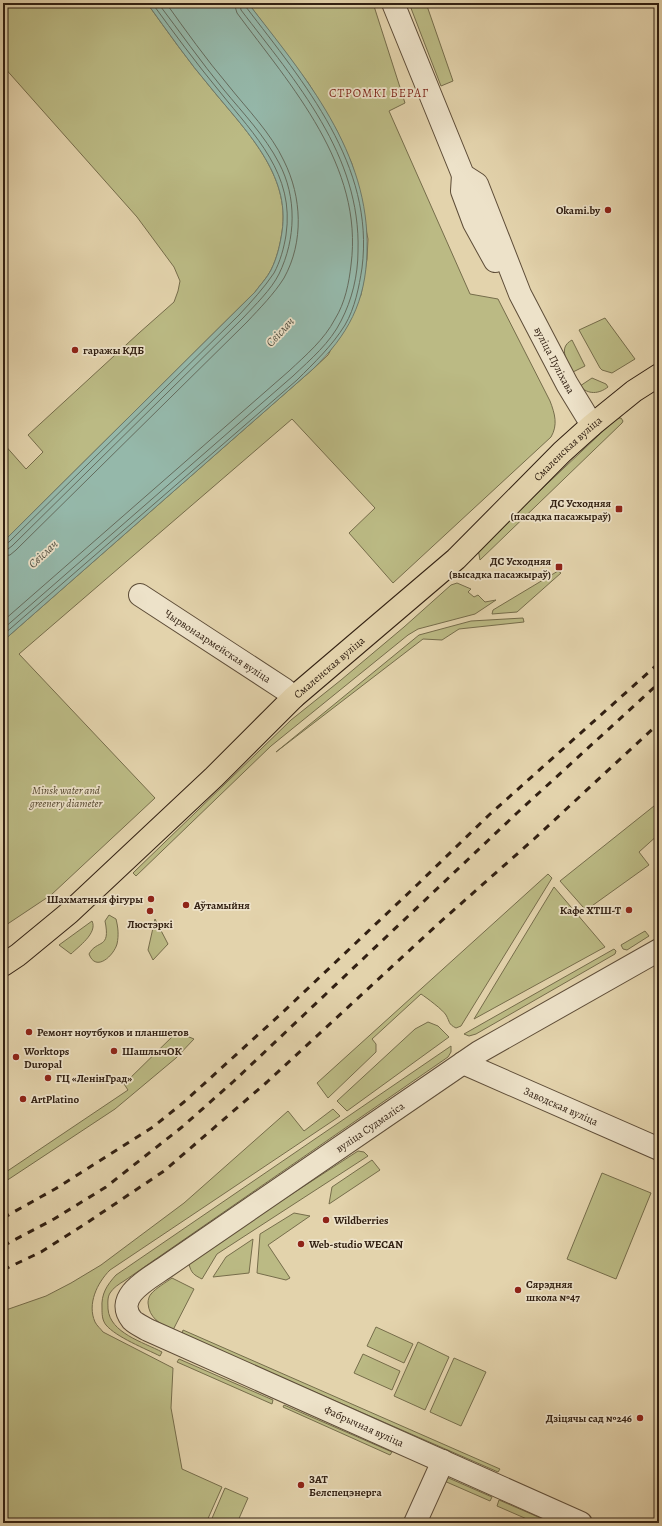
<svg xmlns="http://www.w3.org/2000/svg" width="662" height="1526" viewBox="0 0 662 1526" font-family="Alegreya,serif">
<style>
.green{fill:#bbba84;stroke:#766d4b}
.water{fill:#95b8aa;stroke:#6d7b6d}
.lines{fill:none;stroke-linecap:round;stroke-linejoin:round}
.shore{stroke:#646c5e;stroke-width:1}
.minor-casing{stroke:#5e4d38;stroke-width:24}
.major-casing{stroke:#322012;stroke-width:24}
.minor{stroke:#ede2c9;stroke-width:22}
.major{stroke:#e3d3ac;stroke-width:22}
.rail{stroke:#322012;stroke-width:3;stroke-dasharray:7 7;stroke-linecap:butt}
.poi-dot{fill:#8f2418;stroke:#ede2c9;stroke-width:1.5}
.labels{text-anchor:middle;stroke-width:3.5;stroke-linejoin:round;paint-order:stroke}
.poi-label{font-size:11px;font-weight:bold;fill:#322012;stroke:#ede2c9;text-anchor:start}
.street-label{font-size:11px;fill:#322012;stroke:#ede2c9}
.park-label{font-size:11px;font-style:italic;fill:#54462e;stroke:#ede2c9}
.neighbourhood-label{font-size:12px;letter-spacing:1px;fill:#7a1f14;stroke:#ede2c9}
.water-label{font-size:12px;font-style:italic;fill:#504e40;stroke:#ede2c9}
</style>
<rect width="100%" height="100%" fill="#e3d3ac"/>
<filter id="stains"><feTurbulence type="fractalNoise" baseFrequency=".005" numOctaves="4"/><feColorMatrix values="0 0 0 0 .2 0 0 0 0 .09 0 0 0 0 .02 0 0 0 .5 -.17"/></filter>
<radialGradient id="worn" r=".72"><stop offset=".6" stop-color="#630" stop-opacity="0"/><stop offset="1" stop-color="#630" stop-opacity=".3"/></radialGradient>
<path class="green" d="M3 3H147C168 32 188 61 211 88 245 130 291 174 282 232 280 245 277 258 271 270 267 278 260 285 255 292L3 542V443L26 469 43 452 28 435 139 333 174 302 178 291 180 281 174 267 137 217 3 66Z
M248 3H373L405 103 389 111 470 294 498 299 550 401C555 414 558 425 551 437L393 583 349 533 375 508 292 419 19 654 155 798 51 895 3 927V641L313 369 328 355 361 295 367 259 368 239 352 164 337 131 309 84Z
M409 3H426L453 81 441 86Z
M605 318 635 359 612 373 602 370 600 368 579 330Z
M572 340 585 366 573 372C568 362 557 348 572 340Z
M592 378 606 384 608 387C599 394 588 395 580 386Z
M617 418H621L623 421 622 423 480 560 478 549Z
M558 571 561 573 517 612 492 614 493 610Z
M457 583 471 589 468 592 474 597 478 595 485 602 496 600 475 614 418 629 408 635 271 746 136 876 133 873 291 720 341 680 404 627 451 585Z
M523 618 524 622 459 629 442 640 423 639 276 752 419 635 471 621Z
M659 802V834L639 852 649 865 589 908 586 909 583 907 560 881Z
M548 874 552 878 461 1026 456 1028C448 1024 450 1022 446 1015 443 1010 427 998 421 994L372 1039 376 1044V1052L328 1098 317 1083Z
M554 887 605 947 474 1019Z
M109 915 116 919C118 927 119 935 117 944 114 955 96 973 89 954 97 939 111 950 105 921Z
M155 919 168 944 153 960 148 950Z
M92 921C98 933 78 947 71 954L59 945Z
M645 931 649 936 627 950 623 949 621 945Z
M614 949 616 951 615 954 476 1034 469 1036 464 1034Z
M428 1022 438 1026 449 1037 347 1111 337 1101 415 1029Z
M177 1032 194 1039 176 1058 115 1109 3 1183V1174L128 1090 124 1084Z
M451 1046V1052L448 1057 124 1281C119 1284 113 1288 110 1293 107 1298 108 1304 108 1309 110 1333 143 1342 162 1352L160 1356C146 1349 116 1337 106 1325 102 1320 102 1314 102 1308 101 1294 107 1285 116 1275Z
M333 1109 340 1116 110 1270C97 1283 87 1304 95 1322 97 1326 101 1329 103 1332L173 1368 171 1408 182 1469 222 1487 206 1523H3V1311L46 1296 71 1283 101 1265 184 1203 288 1111 304 1131Z
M358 1151 364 1152 368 1156 217 1254 202 1279C194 1275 191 1273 189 1264L212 1246Z
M372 1160 380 1170 329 1204 332 1187Z
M602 1173 651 1193 616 1279 567 1259Z
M294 1213 310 1216 268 1245 290 1278 286 1280 257 1273 260 1234Z
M253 1239 249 1273 213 1277 226 1257Z
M172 1278 194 1289 173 1330C160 1324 149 1318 148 1303 148 1300 149 1296 151 1294 156 1288 165 1283 172 1278Z
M376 1327 413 1344 404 1363 367 1346Z
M183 1330 500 1469 498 1472 182 1334Z
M418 1342 449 1357 425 1410 394 1396Z
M363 1354 400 1371 392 1390 354 1373Z
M454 1358 486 1372 461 1426 430 1412Z
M179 1359 273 1400 272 1404 177 1362Z
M284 1405 392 1452 390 1455 283 1407Z
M444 1476 492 1497 490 1501 442 1480Z
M225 1488 248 1498 237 1523H210Z
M499 1500 545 1520 544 1523H536L497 1506Z"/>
<path class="water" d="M147 3H248C305 77 370 152 367 251 366 302 348 335 313 369L3 641V542L255 292C260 285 267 278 271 270 277 258 280 245 282 232 291 174 245 130 211 88 188 61 168 32 147 3Z"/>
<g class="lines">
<path class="shore" d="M3 545 9 542 239 315C251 302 264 288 274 273 280 262 284 248 286 235 295 174 255 136 220 92 196 63 174 33 152 3
M3 550 8 549 12 546 243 318C255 305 271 290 279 274 296 239 297 197 279 163 265 136 243 113 224 90 201 62 180 32 158 3
M3 556 10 555 16 550 247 322C260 308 274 294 284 278 304 242 302 197 284 161 271 133 247 109 228 85 206 59 186 31 166 3
M3 621 289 371C306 355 324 340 335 319 345 303 349 283 351 265 364 166 291 86 237 13L234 3
M3 629 293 376C311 359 330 343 341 321 352 300 358 275 358 251 361 155 296 82 241 10L240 3
M3 635 297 380C314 363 332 346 345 325 355 308 359 287 362 268 375 165 304 83 246 7L245 3"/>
<defs>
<g id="minor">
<path id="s1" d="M393 3 463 175 477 184 520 294 567 384 592 425"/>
<path d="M463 175 462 191 474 223 495 261"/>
<path id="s2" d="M140 595 284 689 294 697"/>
<path id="s3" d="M463 1063 659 1149"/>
<path d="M415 1523 443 1461"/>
<path id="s4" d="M581 1523 148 1330C143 1327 136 1324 132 1320 113 1297 148 1279 164 1268L479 1052 659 950"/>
</g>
<g id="major">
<path id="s5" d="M3 965 18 955 69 913 214 777 294 697 456 559 562 452 592 425 634 391 659 375"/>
</g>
</defs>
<use href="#minor" class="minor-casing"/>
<use href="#major" class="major-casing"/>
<use href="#minor" class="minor"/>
<use href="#major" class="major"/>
<path class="rail" d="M3 1218 55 1189 153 1127 184 1102 283 1012 418 884 489 815 659 663
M3 1246 54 1219 106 1187 182 1127 234 1081 517 813 659 683
M3 1270 41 1252 85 1224 164 1171 267 1082 438 924 534 839 659 723"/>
</g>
<g class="poi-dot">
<circle cx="608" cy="210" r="4"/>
<circle cx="75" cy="350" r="4"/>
<rect x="615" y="505" width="8" height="8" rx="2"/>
<rect x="555" y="563" width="8" height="8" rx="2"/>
<circle cx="151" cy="899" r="4"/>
<circle cx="186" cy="905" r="4"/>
<circle cx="629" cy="910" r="4"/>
<circle cx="150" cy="911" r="4"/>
<circle cx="29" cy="1032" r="4"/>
<circle cx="114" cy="1051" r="4"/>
<circle cx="16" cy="1057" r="4"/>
<circle cx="48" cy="1078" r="4"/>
<circle cx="23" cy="1099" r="4"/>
<circle cx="326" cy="1220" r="4"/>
<circle cx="301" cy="1244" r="4"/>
<circle cx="518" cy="1290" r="4"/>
<circle cx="640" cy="1418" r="4"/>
<circle cx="301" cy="1485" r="4"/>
</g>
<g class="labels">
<g class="poi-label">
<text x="600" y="214" text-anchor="end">Okami.by</text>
<text x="83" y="354">гаражы КДБ</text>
<text x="611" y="507" text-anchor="end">ДС Усходняя<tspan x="611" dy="13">(пасадка пасажыраў)</tspan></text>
<text x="551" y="565" text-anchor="end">ДС Усходняя<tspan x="551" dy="13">(высадка пасажыраў)</tspan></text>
<text x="143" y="903" text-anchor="end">Шахматныя фігуры</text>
<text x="194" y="909">Аўтамыйня</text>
<text x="621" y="914" text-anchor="end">Кафе ХТШ-Т</text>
<text x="150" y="928" text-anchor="middle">Люстэркі</text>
<text x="37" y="1036">Ремонт ноутбуков и планшетов</text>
<text x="24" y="1055">Worktops<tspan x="24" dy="13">Duropal</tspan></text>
<text x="122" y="1055">ШашлычОК</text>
<text x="56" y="1082">ГЦ «ЛенінГрад»</text>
<text x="31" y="1103">ArtPlatino</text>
<text x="334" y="1224">Wildberries</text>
<text x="309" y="1248">Web-studio WECAN</text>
<text x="526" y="1288">Сярэдняя<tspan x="526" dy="13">школа №47</tspan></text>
<text x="632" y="1422" text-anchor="end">Дзіцячы сад №246</text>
<text x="309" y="1483">ЗАТ<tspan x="309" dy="13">Белспецэнерга</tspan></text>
</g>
<g class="street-label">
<text dy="4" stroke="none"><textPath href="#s1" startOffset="395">вуліца Пуліхава</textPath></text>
<text dy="4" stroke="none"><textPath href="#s5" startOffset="766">Смаленская вуліца</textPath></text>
<text dy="4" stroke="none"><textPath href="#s2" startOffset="93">Чырвонаармейская вуліца</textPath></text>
<text dy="4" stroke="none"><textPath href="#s5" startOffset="442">Смаленская вуліца</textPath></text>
<text dy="4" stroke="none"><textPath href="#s3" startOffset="107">Заводская вуліца</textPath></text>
<text dy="4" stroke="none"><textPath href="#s4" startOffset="813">вуліца Судмаліса</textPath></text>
<text transform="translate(364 1426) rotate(24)" y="4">Фабрычная вуліца</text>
</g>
<g class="park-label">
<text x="66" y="794">Minsk water and<tspan x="66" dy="13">greenery diameter</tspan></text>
</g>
<g class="neighbourhood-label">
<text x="379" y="97">СТРОМКІ БЕРАГ</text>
</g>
<g class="water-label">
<text transform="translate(280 332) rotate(-47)" y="4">Свіслач</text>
<text transform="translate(43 554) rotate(-43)" y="4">Свіслач</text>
</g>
</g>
<rect width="662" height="1526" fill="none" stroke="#e3d3ac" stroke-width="16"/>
<rect x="4" y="4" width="654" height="1518" fill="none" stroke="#322012" stroke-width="2"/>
<rect x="8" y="8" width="646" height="1510" fill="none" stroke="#322012"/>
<rect width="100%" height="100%" filter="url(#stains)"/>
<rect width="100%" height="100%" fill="url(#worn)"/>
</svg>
